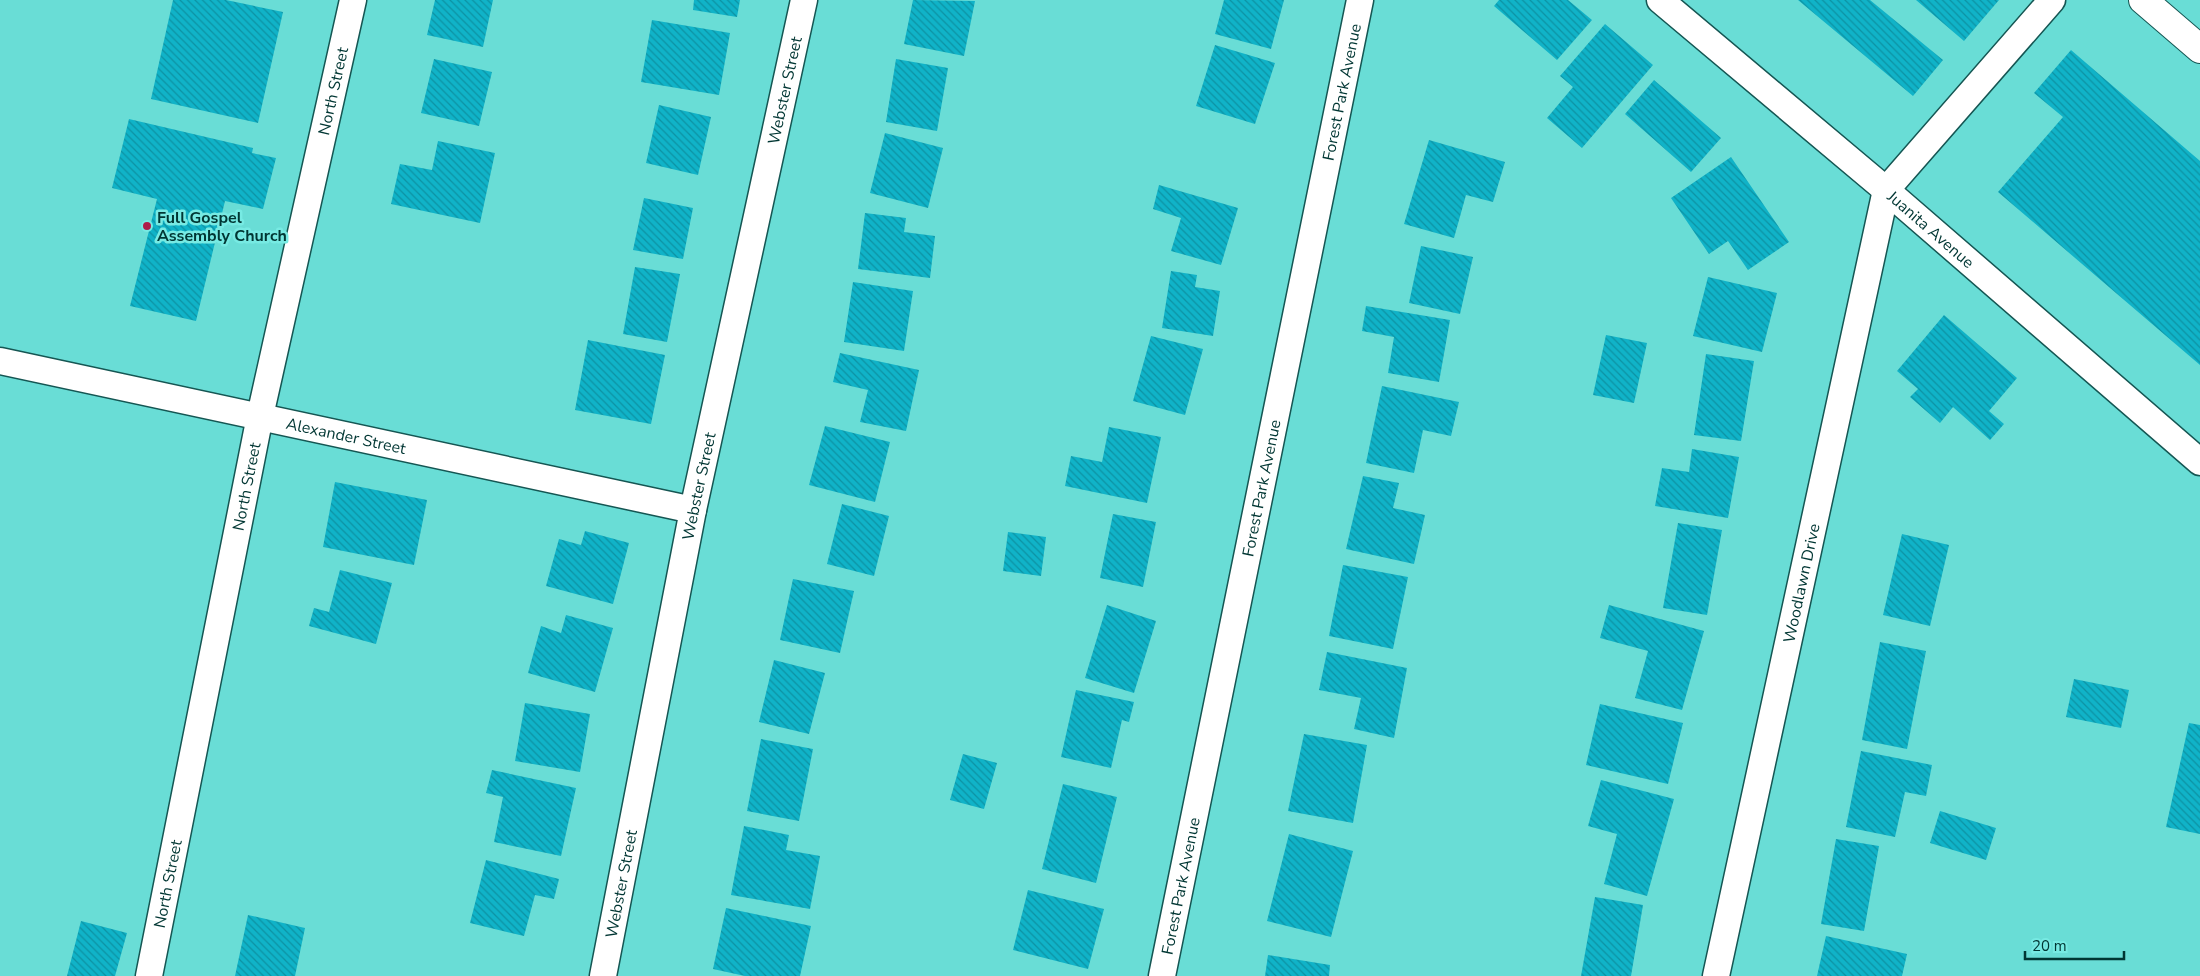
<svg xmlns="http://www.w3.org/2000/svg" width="2200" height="976" viewBox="0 0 2200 976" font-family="'Nunito Sans',sans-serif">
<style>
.building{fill:url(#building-back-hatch)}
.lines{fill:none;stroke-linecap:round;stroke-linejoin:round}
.street-casing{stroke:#155653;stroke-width:29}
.secondary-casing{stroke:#155653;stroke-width:30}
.street{stroke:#fff;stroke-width:26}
.secondary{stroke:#fff;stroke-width:28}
.poi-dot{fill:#ae1c49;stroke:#77eae3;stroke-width:2}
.labels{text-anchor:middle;stroke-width:5;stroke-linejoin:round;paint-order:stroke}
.street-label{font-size:16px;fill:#003633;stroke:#77eae3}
.poi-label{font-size:16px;font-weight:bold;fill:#003633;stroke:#77eae3;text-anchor:start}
</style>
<defs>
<pattern id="building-back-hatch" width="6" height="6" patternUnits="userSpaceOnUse" patternTransform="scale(1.25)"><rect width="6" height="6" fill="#10b3c8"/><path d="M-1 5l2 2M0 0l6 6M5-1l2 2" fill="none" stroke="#0d92a3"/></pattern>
</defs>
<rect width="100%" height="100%" fill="#69ddd6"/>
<path class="building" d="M173 0H226L283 12 258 123 151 99Z
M435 0H493L483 47 427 35Z
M694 0H740L737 17 693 10Z
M913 0 975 1 964 56 904 44Z
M1224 0H1284L1271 49 1215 34Z
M1499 0H1568L1592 20 1557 60 1494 6Z
M1798 0H1870L1943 60 1913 96Z
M1916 0H1999L1964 41Z
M652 20 730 33 719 95 641 82Z
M1605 24 1653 65 1582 148 1547 118 1573 87 1560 76Z
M1215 45 1275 63 1255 124 1196 106Z
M2071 50 2200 161V365L1998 192 2063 117 2034 93Z
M434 59 492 72 479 126 421 113Z
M896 59 948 68 937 131 886 122Z
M1654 80 1721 138 1691 172 1625 114Z
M659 105 711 117 698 175 646 163Z
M129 119 253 148 252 153 276 158 263 209 225 201 196 321 130 306 157 199 112 188Z
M885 133 943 148 928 208 870 193Z
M1429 140 1505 162 1493 202 1466 195 1454 238 1404 224Z
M438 141 495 153 480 223 391 204 400 164 432 170Z
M1731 157 1789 242 1748 270 1728 241 1709 254 1671 198Z
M1159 185 1238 208 1221 265 1171 251 1181 218 1153 209Z
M644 198 693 208 683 259 633 250Z
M865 213 906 218 904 232 935 236 930 278 858 269Z
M1421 246 1473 257 1460 314 1409 303Z
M635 267 680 274 667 342 623 334Z
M1171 271 1197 275 1195 287 1220 291 1213 336 1162 328Z
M1708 277 1777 293 1762 352 1693 336Z
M853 282 913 291 904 351 844 342Z
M1366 306 1450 320 1439 382 1388 373 1394 337 1362 331Z
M1944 315 2017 378 1989 411 2004 424 1990 440 1953 407 1940 423 1910 397 1918 389 1897 371Z
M1606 335 1647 343 1634 403 1593 395Z
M1151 336 1203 349 1185 415 1133 401Z
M588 340 665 355 651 424 575 410Z
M840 353 919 370 906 431 860 422 868 390 833 382Z
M1706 354 1754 361 1741 441 1694 435Z
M1382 386 1459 402 1451 436 1423 430 1414 473 1366 463Z
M825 426 890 442 875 502 809 485Z
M1109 427 1161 437 1147 503 1065 486 1071 456 1102 462Z
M1692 449 1739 457 1728 518 1655 506 1662 468 1689 472Z
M1363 476 1399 483 1393 508 1425 515 1414 564 1346 549Z
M335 482 427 500 414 565 323 547Z
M842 504 889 516 874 576 827 564Z
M1113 514 1156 522 1143 587 1100 578Z
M1678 523 1722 530 1707 615 1663 608Z
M585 531 629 543 613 604 546 586 559 539 581 545Z
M1008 532 1046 537 1041 576 1003 571Z
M1902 534 1949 545 1930 626 1883 615Z
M1343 565 1408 577 1393 649 1329 636Z
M340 570 392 583 376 644 309 626 314 608 329 612Z
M793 579 854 591 840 653 780 640Z
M1107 605 1156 621 1134 693 1085 678Z
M1609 605 1704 631 1682 710 1635 698 1648 651 1600 638Z
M566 615 613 628 595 692 528 673 541 626 561 633Z
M1880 642 1926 651 1907 749 1862 740Z
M1327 652 1407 668 1394 738 1354 729 1361 698 1319 690Z
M774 660 825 673 809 734 759 722Z
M2074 679 2129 690 2121 728 2066 717Z
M1076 690 1134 702 1129 722 1122 720 1111 768 1061 757Z
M525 703 590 714 580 772 515 761Z
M1600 704 1683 723 1668 784 1586 765Z
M2189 723 2200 725V834L2166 827Z
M1304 734 1367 745 1353 823 1288 811Z
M761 739 813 749 799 821 747 811Z
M1861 751 1932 765 1926 796 1905 792 1895 837 1846 827Z
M963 754 997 763 984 809 950 800Z
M492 770 576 788 561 856 494 842 503 797 486 793Z
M1601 780 1674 799 1647 896 1604 884 1617 834 1588 826Z
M1063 784 1117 797 1096 883 1042 869Z
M1940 811 1996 828 1986 860 1930 843Z
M744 826 789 835 786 850 820 856 810 909 731 895Z
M1289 834 1353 851 1331 937 1267 921Z
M1836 839 1879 846 1864 931 1821 924Z
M486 860 559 879 554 899 535 895 524 936 470 923Z
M1028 890 1104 909 1088 969 1013 950Z
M1595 897 1643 905 1631 976H1581Z
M726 908 811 926 800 976H745L713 969Z
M248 915 305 928 295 976H235Z
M81 921 127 933 115 976H67Z
M1826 936 1907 954 1902 976H1817Z
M1268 955 1330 965 1329 976H1265Z"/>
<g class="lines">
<defs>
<g id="street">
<path id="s1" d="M1660 0 1886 190 2200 462"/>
<path id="s2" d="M0 361 693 510"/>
<path id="s3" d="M149 976 260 416 353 0"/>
<path id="s4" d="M603 976 693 510 804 0"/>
<path id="s5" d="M1162 976 1360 0"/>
<path id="s6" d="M1716 976 1886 190 2052 0"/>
</g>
<path id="secondary" d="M2143 0 2200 49"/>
</defs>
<use href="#street" class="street-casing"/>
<use href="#secondary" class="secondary-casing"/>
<use href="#street" class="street"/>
<use href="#secondary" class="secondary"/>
</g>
<circle class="poi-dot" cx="147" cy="226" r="5"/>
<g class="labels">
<g class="street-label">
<text dy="6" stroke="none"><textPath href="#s3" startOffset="904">North Street</textPath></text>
<text dy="6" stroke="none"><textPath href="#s4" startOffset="904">Webster Street</textPath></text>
<text dy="6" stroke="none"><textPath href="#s5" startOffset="902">Forest Park Avenue</textPath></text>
<text dy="6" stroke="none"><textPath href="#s1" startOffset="355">Juanita Avenue</textPath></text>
<text dy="6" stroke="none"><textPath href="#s2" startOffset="354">Alexander Street</textPath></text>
<text dy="6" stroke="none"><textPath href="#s3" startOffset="499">North Street</textPath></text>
<text dy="6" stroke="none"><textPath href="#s4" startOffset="499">Webster Street</textPath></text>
<text dy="6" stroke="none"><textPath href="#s5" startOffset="498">Forest Park Avenue</textPath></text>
<text dy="6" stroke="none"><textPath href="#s6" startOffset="402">Woodlawn Drive</textPath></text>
<text dy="6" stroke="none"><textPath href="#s3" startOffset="94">North Street</textPath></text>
<text dy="6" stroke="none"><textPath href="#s4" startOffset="94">Webster Street</textPath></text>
<text dy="6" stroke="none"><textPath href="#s5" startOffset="92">Forest Park Avenue</textPath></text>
</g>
<g class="poi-label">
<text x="157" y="223">Full Gospel<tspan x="157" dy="18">Assembly Church</tspan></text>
</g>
</g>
<path d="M2025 951v8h99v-8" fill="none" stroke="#003633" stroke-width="2.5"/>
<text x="2032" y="951" font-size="15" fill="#003633" stroke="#77eae3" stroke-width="4" paint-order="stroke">20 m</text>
</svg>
